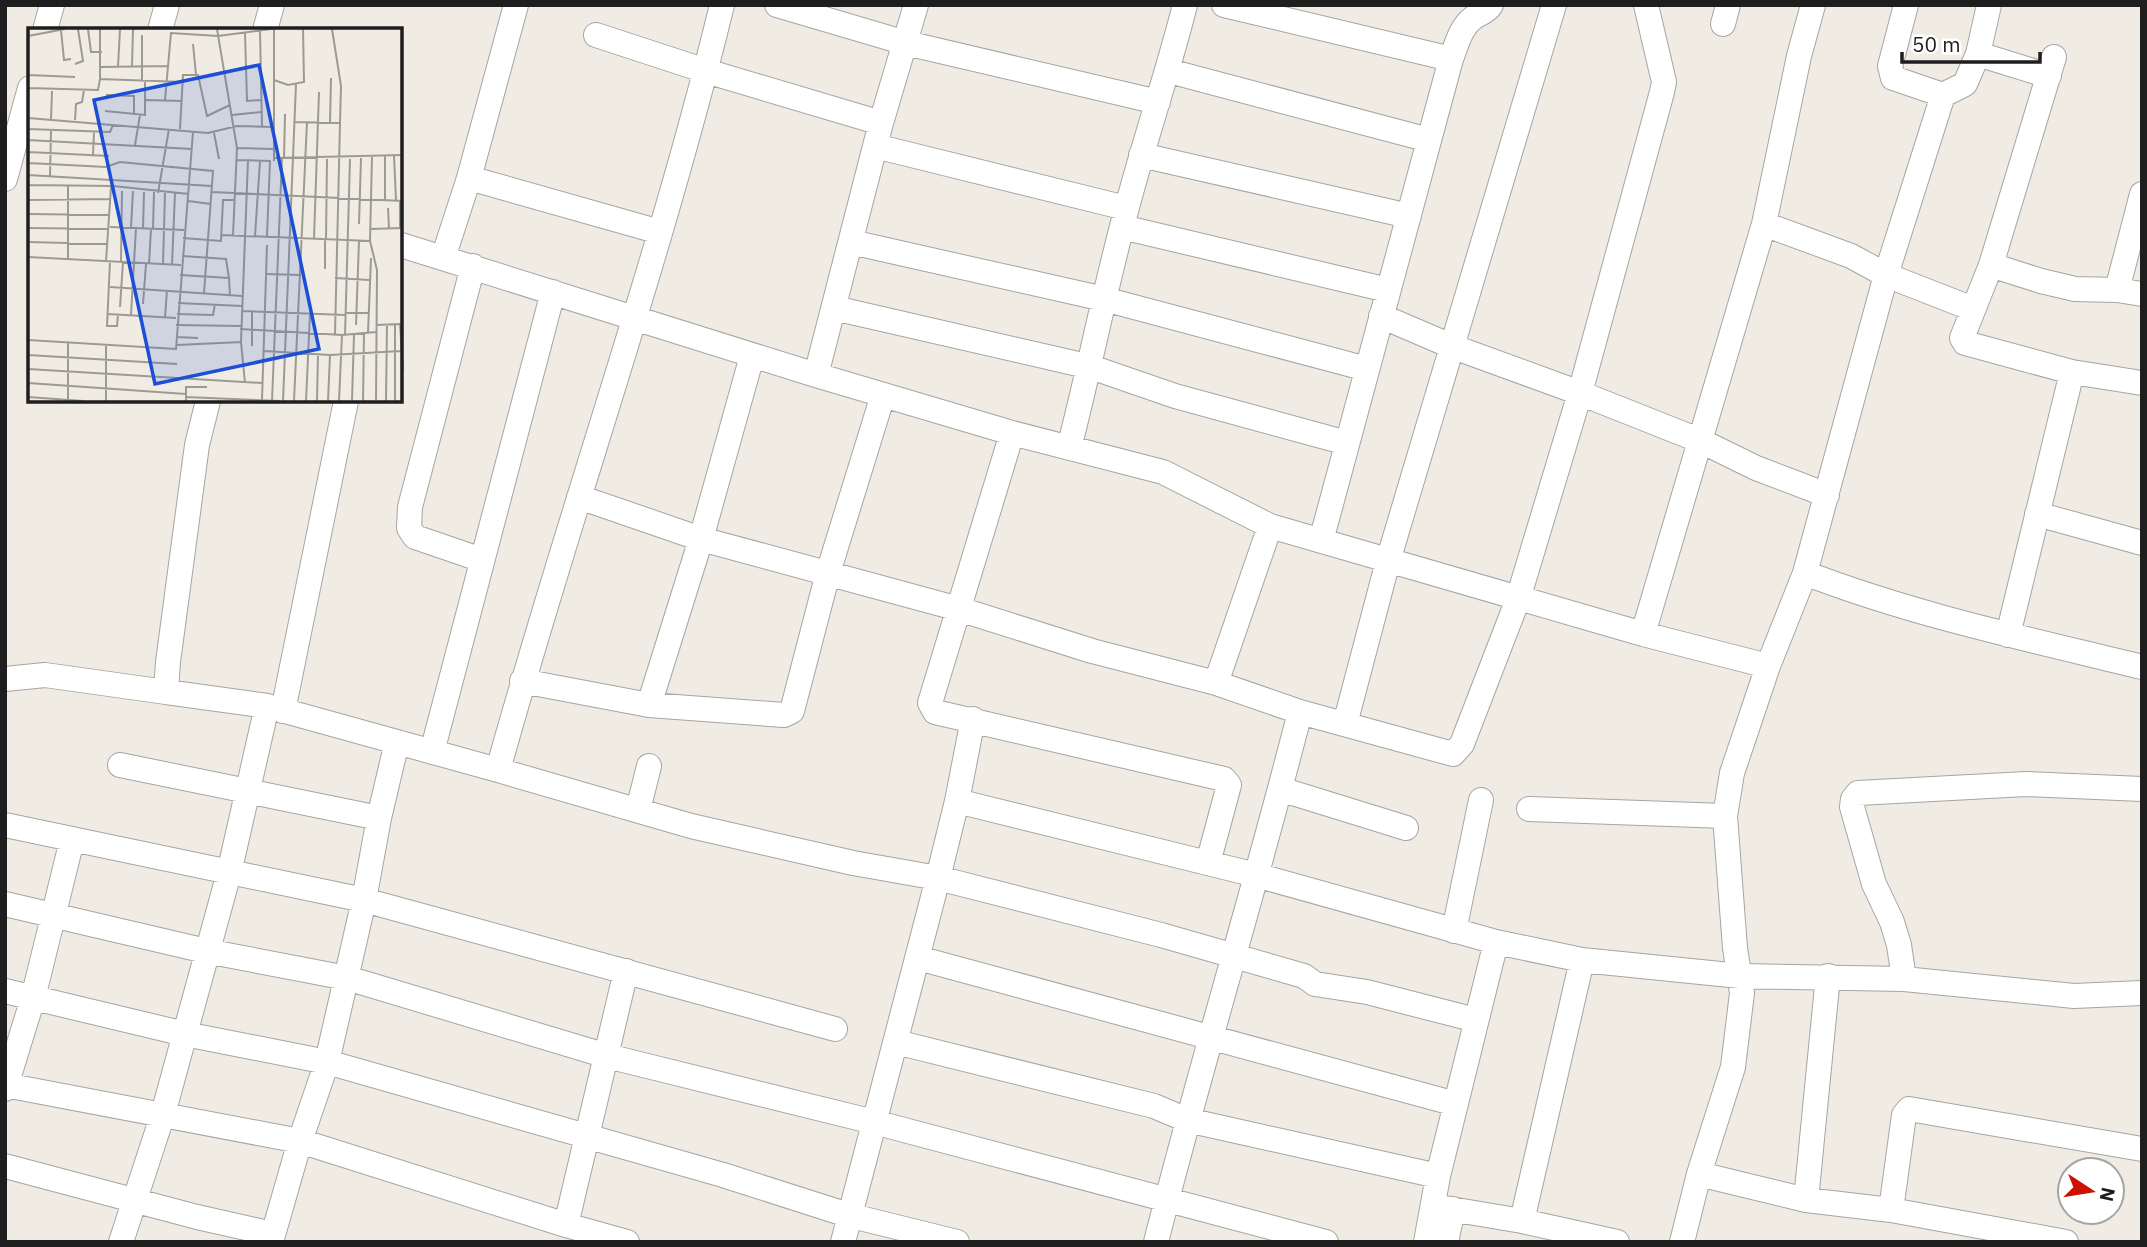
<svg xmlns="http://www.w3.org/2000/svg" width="2147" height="1247" viewBox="0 0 2147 1247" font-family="'IBM Plex Sans',sans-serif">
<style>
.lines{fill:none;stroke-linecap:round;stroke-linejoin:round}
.minor-casing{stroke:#a5a5a5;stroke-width:26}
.minor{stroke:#fff;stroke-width:24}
.inset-road{fill:none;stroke:#9c9a94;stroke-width:2}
.view{fill:#1d4ed8;fill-opacity:0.15;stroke:#1d4ed8;stroke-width:3.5}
.inset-edge{fill:none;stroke:#1e1e1e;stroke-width:3.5}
</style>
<rect width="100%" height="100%" fill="#f0ece3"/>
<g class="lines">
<defs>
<path id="minor" d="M777 5 906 43 1158 102
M1224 5 1451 59
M1906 5 1890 66 1893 78 1943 95
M1723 24 1728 5
M45 30 52 5
M160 30 167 5
M265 30 272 5
M596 35 706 71 881 123
M1978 54 2049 76
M2054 57 1991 265 1962 338 1965 343 2072 372 2142 383
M1169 71 1429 140
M875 146 1126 208
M1141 155 1409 216
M469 178 660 232
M5 179 30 88
M1764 224 1851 256 1886 275 1973 309
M1122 227 1388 290
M851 242 1104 299 1367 369
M401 245 816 375 1012 433 1163 472 1270 526 1643 634 1768 666
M443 258 469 178 516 5
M1991 265 2041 281 2075 289 2117 290 2142 194
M473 266 410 507 409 528 415 537 482 560
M2117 290 2142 294
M834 308 1091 367 1175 396 1347 443
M1381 316 1451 346 1580 393 1701 441 1756 468 1827 495
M816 375 881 123 916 5
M208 401 197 445 168 662 166 692 267 706 498 770 691 826 853 863 938 878 1161 935 1304 976 1315 984 1367 992 1476 1020
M1012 433 930 703 935 712 1224 779 1229 785 1208 863
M1069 448C1089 371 1104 293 1125 215 1143 145 1167 76 1185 5
M579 497 701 539 959 609 1092 651 1216 683 1300 712 1453 754 1462 744 1518 599 1580 393 1662 92 1664 82 1646 5
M2037 514 2142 543
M1321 541 1451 59C1457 44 1460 28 1473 18 1479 13 1486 13 1491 5
M1805 573C1914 615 2028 639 2142 667
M1643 634 1764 224 1799 56 1813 5
M2008 635 2072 372
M5 679 45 675 166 692
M522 681 649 705 701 539 752 356
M1216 683 1270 526
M649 705 784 715 792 711 828 573 883 395
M283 711 346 401
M1345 724 1388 561 1554 5
M432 752 553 292
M120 765 379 818
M498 770C569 514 659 263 722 5
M1280 789 1406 828
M957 801 1256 875 1496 942 1582 960 1740 976 1904 979 2074 996 2142 993
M1529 809 1725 816
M638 810 649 766
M5 825 364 900 835 1029
M5 904 206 951 347 978 607 1056 874 1122 1326 1242
M1454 931 1481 800
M918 958 1456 1104
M1904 979 1899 945 1892 922 1874 884 1852 807 1853 799 1858 793 2026 784 2142 789
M5 991 185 1034 327 1062 723 1175 848 1215 957 1242
M896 1042 1154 1106 1187 1120 1438 1176
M5 1085 300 1141 566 1225 627 1242
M5 1089 33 998 72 840
M5 1166 197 1217 273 1234
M1699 1174 1806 1200 1891 1210 2066 1242
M1806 1200 1828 976
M1433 1206 1522 1221 1617 1242
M1891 1210 1904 1115 1909 1109 2142 1149
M1522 1221 1582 960
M566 1225 626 971
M121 1242 163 1114 229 873 267 706
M271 1242 300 1141 327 1062 364 900 379 818 397 742
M843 1242 938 878 957 801 973 719
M1156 1242C1201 1064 1255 889 1300 712
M1426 1242 1438 1176 1496 942
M1446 1242 1453 1209
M1682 1242 1699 1174 1733 1067 1742 993 1735 948 1725 816 1732 773 1768 666 1805 573 1886 275 1943 95 1965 84 1978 54 1989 5"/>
</defs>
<use href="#minor" class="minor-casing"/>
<use href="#minor" class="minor"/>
</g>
<g transform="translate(28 28)">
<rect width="374" height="374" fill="#f0ece3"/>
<path class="inset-road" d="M60 1 63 24H74M72 1V51M189 1 209 120 205 207M246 1V133M33 2 36 32 43 31M232 3 234 99M217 5 219 73 233 72M0 8 37 1M165 16 168 47M0 32V163M47 36 55 33 50 1M73 39 140 38M90 39 92 1M104 39 105 1M0 47 47 49M246 52 260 57 276 54 275 1M114 54V7M0 60 70 62 72 51 155 54M78 67 106 68V86M118 72 154 73M137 72 143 5 190 8 243 1M77 83 117 87V54M204 87 234 84M0 90 180 105 209 98 245 99M23 91 24 63M47 92 48 76 54 74 56 62M267 94 312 95 313 58 304 1M302 95 303 50M0 101 82 104 85 97M152 101 155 47H170L179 88 202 77M186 105 191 131M0 112 164 121M107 117 112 87M209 120 245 121M0 124 81 128M65 127 66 104M366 128 368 172M246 130 375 127M256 130 257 86M209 132 243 133M0 135 78 139 92 134 185 143 176 265M0 147 184 158M22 148 23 102M0 157 85 158 161 166M184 164 375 173M130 165 141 101M0 172 82 171M357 172V128M160 173 183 176M360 180 361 201M0 186 81 187M331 196 333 130M82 199 156 202M0 200 81 201M103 200 105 163M372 200V173M115 201 116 164M125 201 126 164M342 201 375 200M194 207 342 213 344 129M227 208 232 133M239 208 242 133M155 210 193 213 195 172H207M286 210 291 64M298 211 299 131M342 213 349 242 348 373M0 214 80 216M154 228 198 231 201 250M0 229 153 237M40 231V158M78 233 83 159M82 233 79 298H89L90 287M93 234 94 163M121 236 123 201M135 237 137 165M144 237 147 165M297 241V211M237 246 273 247M152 247 201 250 202 268M307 250 341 252M82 259 214 268M150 275 214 278M115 276 118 236M92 279 95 234M214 283 317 287M224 283V318M317 285H341M80 286 148 290M149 286 185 287 187 276M103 287 108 200M137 289 139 262M367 296V373M148 297 213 298M328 297 331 213M348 297 372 296 375 342M212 301 314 307 348 304M340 305 343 230M307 307 312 95M317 307 322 131M148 309 170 310M0 312 148 321 165 104M40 314V373M213 314 217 355M78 317V373M149 317 213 314 220 132M236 323 302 327 373 323M0 327 149 336M0 341 234 355M0 355 158 366M0 369 55 373M158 369 252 373M234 372 239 217M158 373V359H179M244 373 254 130M255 373 268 56M266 373 279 94M278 373 282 285M289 373 290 326M300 373 302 327M311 373 314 307M324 373 326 306M335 373 336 305M358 373 359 296"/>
<path class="view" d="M231 37 291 321 127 356 66 72Z"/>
<rect width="374" height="374" class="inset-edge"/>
</g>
<rect width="2147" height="1247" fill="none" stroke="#1e1e1e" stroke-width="14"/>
<g transform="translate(2091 1191) rotate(102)"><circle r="33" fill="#ffffff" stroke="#a5a5a5" stroke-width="2"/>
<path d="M0-5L12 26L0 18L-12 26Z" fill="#cc1100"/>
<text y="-10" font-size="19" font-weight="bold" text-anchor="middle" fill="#1e1e1e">N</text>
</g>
<path d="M1902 52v10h138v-10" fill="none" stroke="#1e1e1e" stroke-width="3.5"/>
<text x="1912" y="52" font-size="21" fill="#1e1e1e" stroke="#ffffff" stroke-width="5" paint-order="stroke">50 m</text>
</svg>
